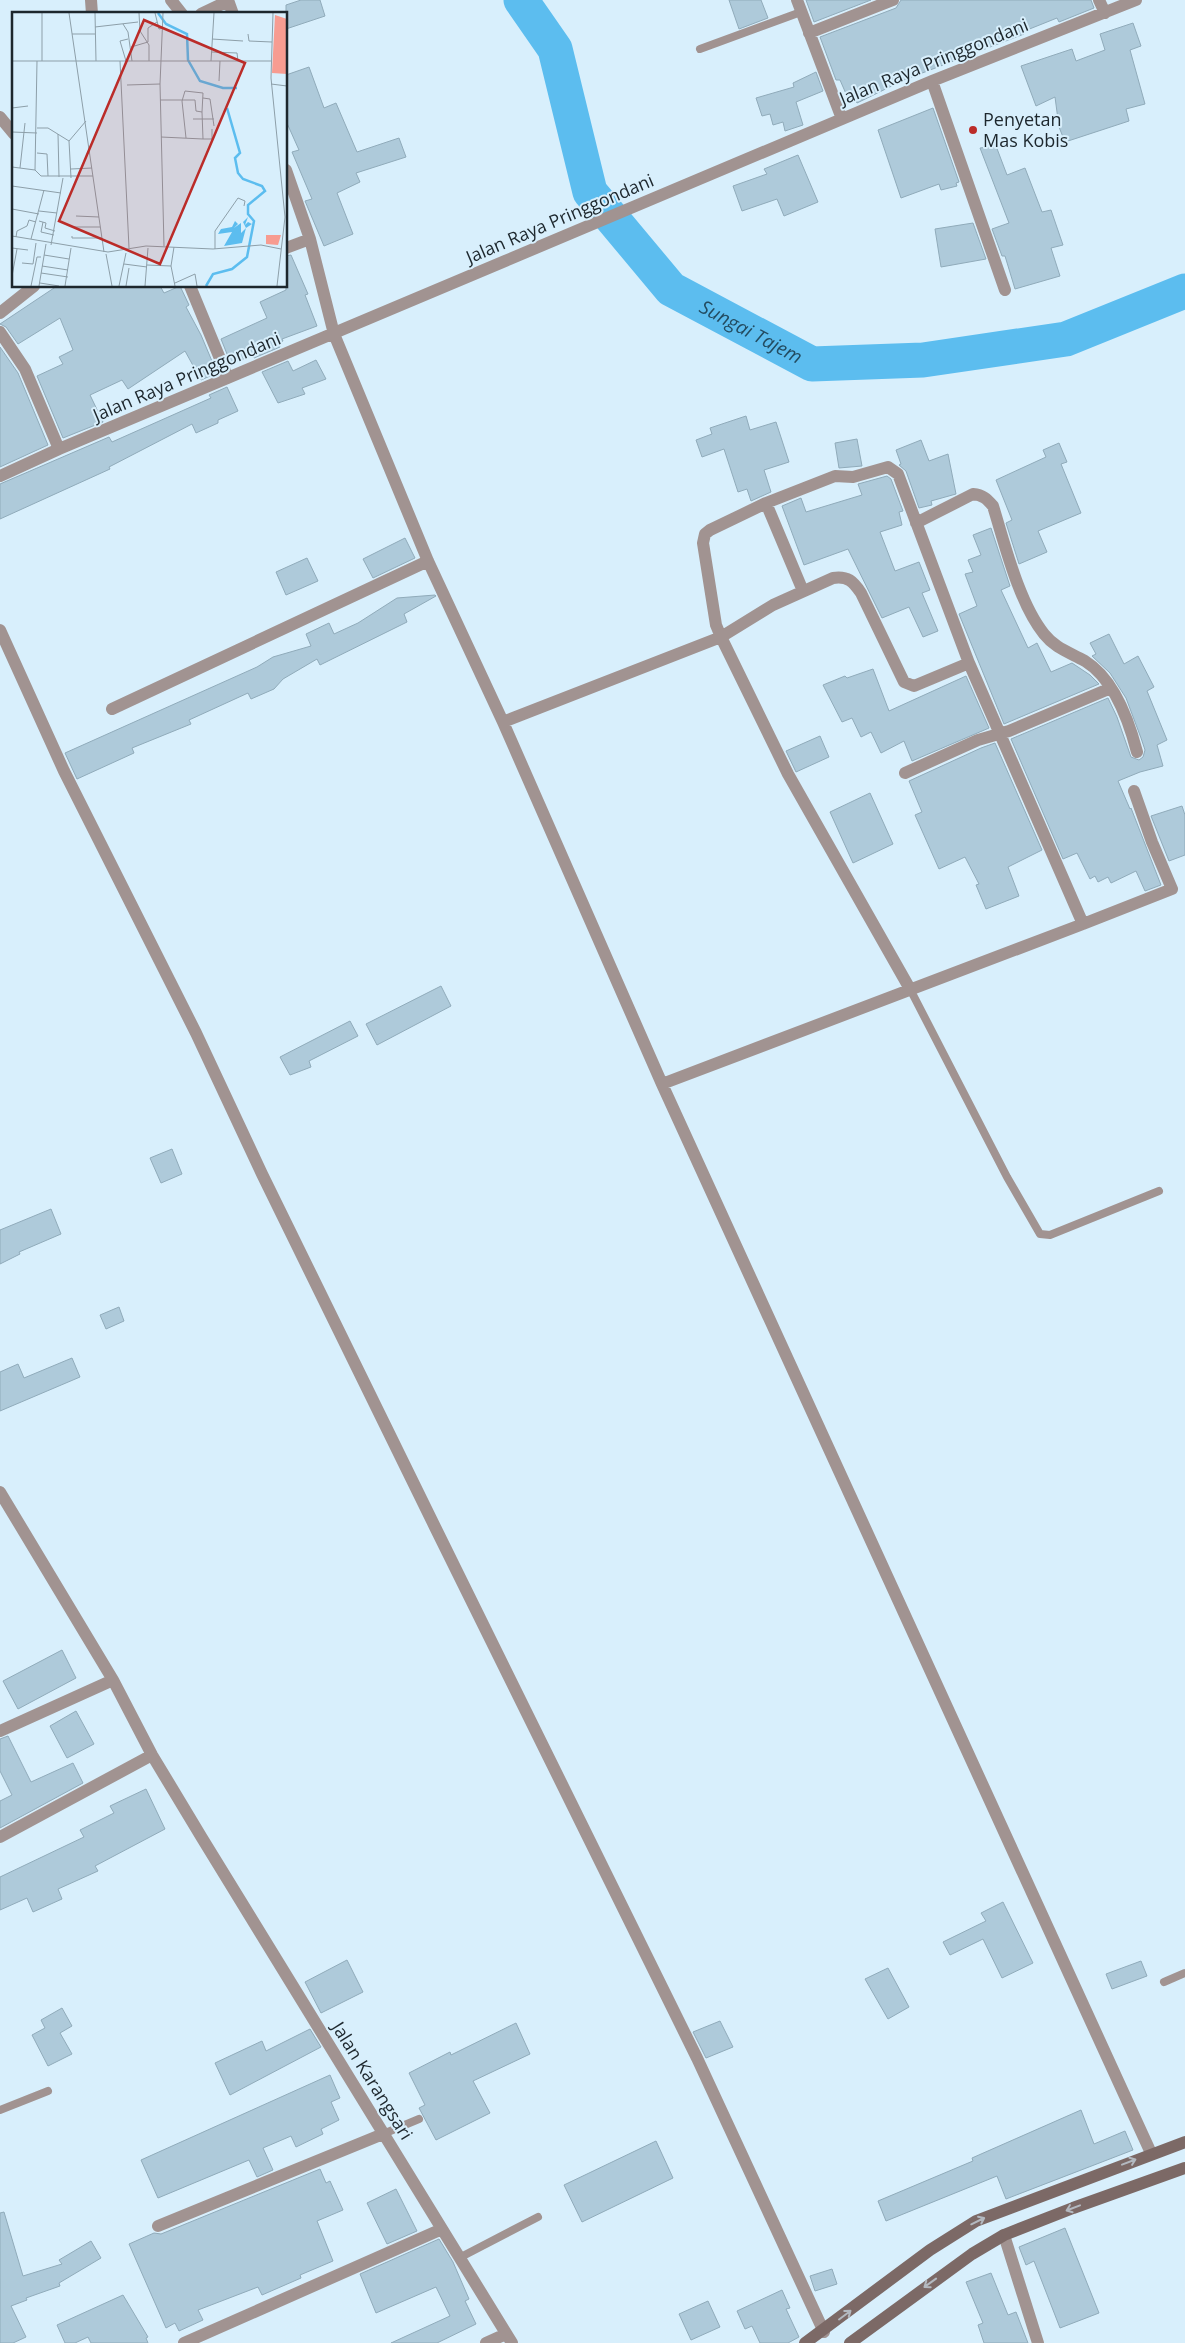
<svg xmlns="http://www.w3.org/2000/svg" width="1185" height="2343" viewBox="0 0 1185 2343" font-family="'Open Sans',sans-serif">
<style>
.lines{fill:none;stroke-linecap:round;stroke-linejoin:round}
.river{stroke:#5cbdef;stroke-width:35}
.building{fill:#aecada;stroke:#90abba}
.lane{stroke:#a19391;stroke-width:8}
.street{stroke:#a19391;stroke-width:12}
.secondary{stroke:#7c6966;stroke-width:12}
.oneway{stroke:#b3b9c0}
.poi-dot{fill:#bb2c29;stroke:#d8effc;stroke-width:2}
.labels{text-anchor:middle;stroke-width:4;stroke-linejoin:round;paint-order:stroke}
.street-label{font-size:18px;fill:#1d272d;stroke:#d8effc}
.poi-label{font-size:18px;fill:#1d272d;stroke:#d8effc;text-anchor:start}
.water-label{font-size:19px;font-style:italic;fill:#234c61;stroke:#d8effc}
.inset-river{fill:none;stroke:#5cbdef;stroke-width:2.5}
.inset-road{fill:none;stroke:#8d9fa9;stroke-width:1}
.view{fill:#bb2c29;fill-opacity:0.15;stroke:#bb2c29;stroke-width:2.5}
.inset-edge{fill:none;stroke:#1d272d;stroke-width:2.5}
</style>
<rect width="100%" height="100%" fill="#d8effc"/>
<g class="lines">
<path class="river" id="s1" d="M521 0 555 49 590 192 671 289 812 364 923 360 1066 339 1185 291"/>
</g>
<path class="building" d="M301 0H320L325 16 286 29V5Z
M729 0H761L768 18 739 29Z
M806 0H871L814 22Z
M901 0H1091L1094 8 1059 22 1057 18 1022 32 1024 34 904 80 857 103 852 93 847 96 840 80H836L820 37 896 8Z
M1133 23 1141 46 1130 50 1145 104 1126 109 1129 121 1065 142 1059 127 1055 97 1036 106 1021 66 1072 49 1076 61 1105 50 1100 34Z
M309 67 324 108 336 103 357 152 399 138 406 157 356 173 360 182 337 193 353 234 324 246 305 201 312 199 292 152 299 150 286 121V75Z
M816 72 823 91 796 102 803 125 785 131 783 122 773 125 770 114 762 116 756 98 794 87 793 83Z
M933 108 959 182 956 183 957 186 941 190 939 184 901 198 878 130Z
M996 146 1007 175 1025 168 1042 212 1051 210 1063 245 1051 248 1060 276 1015 289 1005 256H1002L992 229 1009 223 980 148Z
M798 155 818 202 784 216 777 199 742 211 733 186 767 174 764 169Z
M973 223 986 259 941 267 935 229Z
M291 255 308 294 305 295 317 326 282 339 283 341 278 343 280 347 254 358 253 355 231 364 221 339 267 318 260 302 286 290V256Z
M57 286H160L164 293 180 286 189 305 186 307 201 335 217 373 201 380 185 351 128 389 122 380 90 395 103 422 63 438 37 376 63 364 59 357 73 350 60 318 18 344 6 327 0 324Z
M0 347 18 373 48 445 0 467Z
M316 360 326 379 302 388 305 394 278 403 262 372 288 361 293 371Z
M227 387 238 411 218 420V423L196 433 192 424 109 467 110 469 0 519V484L109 437 112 442 211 398 209 395Z
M746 416 750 430 776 422 789 462 764 470 771 492 751 501 747 489 738 492 724 449 702 457 696 440 712 434 710 428Z
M857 439 862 466 839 468 835 443Z
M921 440 929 461 948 454 956 494 931 501 932 505 919 508 906 471 899 465 901 464 896 450Z
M1059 443 1067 462 1061 464 1081 513 1038 531 1047 552 1019 564 1006 523 1012 520 996 480 1046 457 1043 450Z
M887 476 891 479 903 511 899 512 902 525 880 532 895 571 919 562 930 590 922 593 938 631 923 637 909 607 882 618 848 549 804 565 782 506 801 498 806 512 862 495 858 484Z
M991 528 1010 586 1001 590 1028 648 1037 643 1051 672 1072 663 1090 675 1099 684 1004 724 959 614 977 606 965 574 973 572 968 560 981 555 973 535Z
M405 538 415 558 373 578 363 559Z
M307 558 318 581 286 595 276 572Z
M435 595 436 596 404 614 407 622 320 665 317 659 283 679 274 689 251 699 248 693 189 720 191 724 132 748 134 753 77 779 65 753 257 667 273 657 311 646 306 634 329 623 334 634 358 623 397 598Z
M1109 634 1124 664 1138 656 1154 687 1147 691 1167 740 1157 745 1163 766 1140 772 1118 781 1130 809 1131 808 1161 885 1145 891 1136 871 1111 883 1108 877 1098 882 1095 876 1090 879 1077 853 1063 859 1011 739 1108 698 1117 717 1131 757 1139 760 1143 757 1145 750 1141 738 1126 698 1110 673 1092 656 1096 654 1090 643Z
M873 669 889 711 966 676 989 728 912 761 904 741 881 753 871 732 861 737 852 718 842 722 823 685 845 676 847 678Z
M820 736 829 757 796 772 786 751Z
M995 743 1042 850 1008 867 1019 896 986 909 976 885 979 884 965 857 939 869 915 815 922 812 909 781 981 748Z
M870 793 893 844 853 863 830 812Z
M1182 806 1185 815V855L1169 861 1151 816Z
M441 986 451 1006 377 1045 366 1024Z
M350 1021 358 1036 309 1061 311 1067 290 1075 280 1057Z
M172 1149 182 1174 161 1183 150 1158Z
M51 1209 61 1234 19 1252 20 1254 0 1264V1230Z
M119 1307 124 1321 106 1329 100 1315Z
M72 1358 80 1377 0 1411V1372L18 1364 24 1378Z
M62 1650 76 1678 18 1709 3 1681Z
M76 1711 94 1744 67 1758 50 1726Z
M8 1736 31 1782 73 1763 83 1783 0 1828V1801L12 1795 0 1771V1739Z
M146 1789 165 1829 95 1866 98 1871 58 1889 62 1899 33 1912 27 1898 0 1910V1877L84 1837 80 1830 114 1813 110 1806Z
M1003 1902 1033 1963 1002 1978 983 1939 950 1955 943 1942 986 1921 981 1913Z
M347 1960 363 1992 321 2013 305 1982Z
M1141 1961 1147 1976 1112 1989 1106 1974Z
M888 1968 909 2007 888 2019 865 1979Z
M62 2008 72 2026 60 2033 72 2054 48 2066 32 2035 45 2028 41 2020Z
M720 2021 733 2047 706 2058 693 2032Z
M516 2023 530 2054 473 2081 490 2113 436 2140 419 2108 425 2105 409 2073 450 2052 451 2055Z
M310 2029 321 2047 230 2095 215 2063 262 2041 266 2051Z
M330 2075 340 2098 331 2102 339 2120 321 2129 323 2134 296 2147 291 2136 263 2148 273 2170 257 2177 249 2160 158 2198 141 2160Z
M1081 2110 1094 2144 1125 2131 1133 2150 1006 2199 997 2176 886 2221 878 2201 973 2161 972 2158Z
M656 2141 673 2178 582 2222 564 2185Z
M320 2169 326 2183 330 2181 343 2210 317 2221 333 2261 300 2275 301 2278 262 2295 258 2287 198 2310 203 2320 179 2331 175 2323 166 2328 129 2244 154 2233 161 2234Z
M396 2189 417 2231 387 2244 367 2203Z
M4 2212 23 2276 62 2264 59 2260 91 2241 101 2258 59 2283 60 2286 26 2298 27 2300 11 2306 26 2337 13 2343H0V2213Z
M1065 2228 1099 2313 1060 2328 1034 2261 1026 2265 1019 2247Z
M439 2239 453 2262 469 2299 465 2301 476 2324 437 2343H391L450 2316 436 2287 376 2313 360 2274Z
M832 2269 837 2284 815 2291 810 2276Z
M991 2273 1008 2315 1016 2312 1028 2343H984L978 2325 983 2323 966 2282Z
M782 2290 790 2308 786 2309 799 2337 788 2343H760L752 2326 745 2329 737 2311Z
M123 2295 148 2337 146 2338 148 2343H91L88 2337 75 2343H65L57 2325Z
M708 2301 720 2327 691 2340 679 2314Z"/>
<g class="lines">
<path class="lane" d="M700 49 801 12
M910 989 1007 1177 1040 1234 1050 1235 1159 1191
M1164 1982 1185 1973
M0 2110 48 2091
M383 2134 419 2119
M459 2258 538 2217"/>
<path class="street" d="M91 0 92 14
M171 0 182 14
M228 0 233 14
M797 0 842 119
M1099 0 1105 13
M201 14 228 1
M809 33 893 0
M932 81 1005 290
M0 117 14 134
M286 170 310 239 334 334 428 561 503 722 662 1084 1151 2153
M286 248 310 239
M190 286 228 378
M0 313 34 286
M0 332 25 369 59 449
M0 476 59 449 932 81 1136 0
M766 503 803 591
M916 523 973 494C983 495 987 499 993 506 1005 545 1019 603 1044 634 1055 648 1069 652 1085 661 1114 679 1129 721 1137 752
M0 630 64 771 196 1033 262 1174 435 1527 697 2058 824 2332
M112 709 428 561
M503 722 721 637 773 605 833 578C848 576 853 581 861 593L904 682 914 686 969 663 1083 924 662 1084
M905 773 978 740 1009 731 1111 688
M1083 924 1172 889 1152 842 1134 791
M910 989 788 774 721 637 716 625 703 543 705 534 710 530 766 503 835 476 853 477 888 467 898 474 969 663
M0 1492 113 1680 152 1755 202 1838 512 2343
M0 1731 113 1680
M0 1837 152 1755
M158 2226 383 2134
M1004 2235 1038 2343
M184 2343 442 2229
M486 2343 506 2334"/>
<path class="secondary" d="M805 2343 930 2250 976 2221 1185 2142
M850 2343 972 2254 1004 2235 1073 2208 1185 2168"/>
</g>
<defs><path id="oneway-shaft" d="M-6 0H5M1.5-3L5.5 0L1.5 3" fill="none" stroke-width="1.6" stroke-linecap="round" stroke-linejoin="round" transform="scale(1.25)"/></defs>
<g class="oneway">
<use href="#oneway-shaft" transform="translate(1129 2162) rotate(-21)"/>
<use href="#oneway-shaft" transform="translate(1073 2208) rotate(159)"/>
<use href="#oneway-shaft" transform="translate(978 2221) rotate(-26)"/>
<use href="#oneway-shaft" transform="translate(930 2283) rotate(144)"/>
<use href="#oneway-shaft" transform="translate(845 2315) rotate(-37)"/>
</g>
<circle class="poi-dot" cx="973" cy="130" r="5"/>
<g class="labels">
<g class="street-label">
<text transform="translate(934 62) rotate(-22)" y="6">Jalan Raya Pringgondani</text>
<text transform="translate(560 219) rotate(-23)" y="6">Jalan Raya Pringgondani</text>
<text transform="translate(187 377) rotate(-23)" y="6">Jalan Raya Pringgondani</text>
<text transform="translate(372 2081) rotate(58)" y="6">Jalan Karangsari</text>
</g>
<g class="poi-label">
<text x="983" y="126">Penyetan<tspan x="983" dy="21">Mas Kobis</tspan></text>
</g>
<g class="water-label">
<text dy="7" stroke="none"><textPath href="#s1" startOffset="424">Sungai Tajem</textPath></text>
</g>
</g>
<g transform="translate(12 12)">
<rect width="275" height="275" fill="#d8effc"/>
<path d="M263 3 275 7V62L260 61ZM254 223H269L266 233 254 232Z" fill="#f79c91"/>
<path d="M236 205 233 213 236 210 240 212 234 216 230 231 212 234 220 220 206 222 209 217 220 215 223 209 226 212 222 216 229 211V221L234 216 231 210Z" fill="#5cbdef"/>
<path class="inset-river" d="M146 1 154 12 175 22 176 48 188 69 211 76H225M194 274 201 262 220 257 235 245 242 209 236 202V193L253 179 250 174 231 167 226 161 223 146 228 141 215 96"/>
<path class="inset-road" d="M30 1V49M57 1 92 240M83 1 84 49M127 1 128 19 137 33V49M143 1 147 17 151 16M151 1 148 72 152 234M261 1 259 66 273 205 265 274M111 12 116 20 120 49M83 15 126 10M60 22H83M236 22 237 29 260 30M200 27 231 29M119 35 136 30V16L145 10M200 40 225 41 226 49M0 49H259M108 49 117 236M114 49 108 29 116 27M199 49 202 1M207 69 208 49M259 72 275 74M115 73 148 72M191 86 198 87 202 114M148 88H183L184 99 190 100 191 127 149 125M0 96 16 94M181 107H202M25 116H36L57 129 59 166M0 120 25 121M46 122 47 165M174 126 170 89 173 79 191 81 190 100M191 127H200V117M57 129 74 109M25 141 35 142 36 164M0 155 23 158 29 164H81M8 156 13 111M59 157 80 156M23 158 25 49M0 174 49 181M0 197 27 202M27 199 45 201M64 204 87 205M27 209 34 211 33 216 43 219M31 210 29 220 42 223M61 215H88M0 224 96 240 134 234 201 237 249 233 269 237M60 224V226H90M4 225 5 219 15 214 17 208 24 210M19 227 32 178M39 233 51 166M162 235 159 254 163 274M0 236 16 238M203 237V219L226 186 233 189 232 194M94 242 100 274M32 243 57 247M10 251 21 252 24 231M112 252 135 255M135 253 159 254M30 254 56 258M29 261 56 265M0 264 5 237M28 271 47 274M163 271 183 262 185 274M19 274 25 245H29M27 274 34 232M53 274 59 236M107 274 114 241M114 274 117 256M133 274 136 236"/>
<path class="view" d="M132 8 233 51 148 252 47 209Z"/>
<rect width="275" height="275" class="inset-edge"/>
</g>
</svg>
